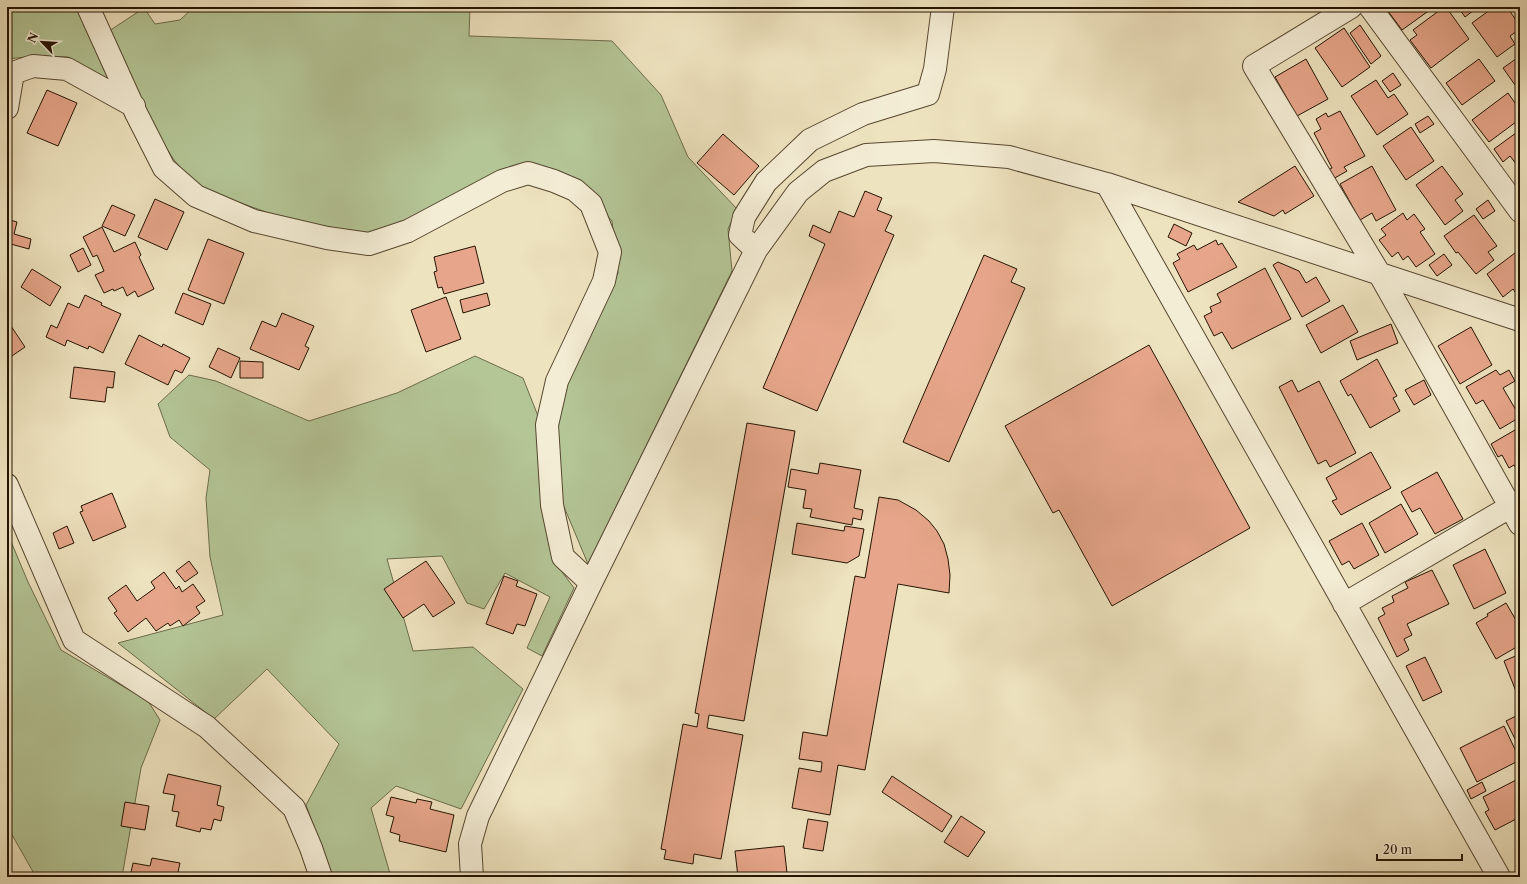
<svg xmlns="http://www.w3.org/2000/svg" width="1527" height="884" viewBox="0 0 1527 884" font-family="'Libre Caslon Text',serif">
<style>
.green{fill:#b4c596;stroke:#6c6c4b}
.building{fill:#e7a68b;stroke:#241300}
.lines{fill:none;stroke-linecap:round;stroke-linejoin:round}
.minor-casing{stroke:#564730;stroke-width:24}
.minor{stroke:#f4edd5;stroke-width:22}
</style>
<rect width="100%" height="100%" fill="#eee3bf"/>
<filter id="stains"><feTurbulence type="fractalNoise" baseFrequency=".005" numOctaves="4"/><feColorMatrix values="0 0 0 0 .2 0 0 0 0 .09 0 0 0 0 .02 0 0 0 .5 -.17"/></filter>
<radialGradient id="worn" r=".72"><stop offset=".6" stop-color="#630" stop-opacity="0"/><stop offset="1" stop-color="#630" stop-opacity=".3"/></radialGradient>
<path class="green" d="M7 7H83L120 86H108L94 71 68 57 35 56 7 59Z
M194 7H470L469 36 612 41 661 95 688 157 737 209 728 229 732 271 588 564 562 502 551 440 563 389 618 273 612 221 582 187 531 163 494 173 396 228 366 233 303 225 198 188 174 160 148 119 109 31 144 8 155 24 180 20Z
M475 356 523 378 540 421 554 561 574 588 542 656 527 648 550 597 505 573 484 609 467 603 442 556 387 559 413 651 473 647 523 689 461 809 396 786 371 808 391 877H332L306 805 339 744 267 669 214 719 118 643 223 615 210 557 206 498 210 470 170 437 158 404 189 375 216 381 309 421 397 393Z
M7 532 28 582 61 650 148 701 160 720 141 768 122 877H36L7 826Z"/>
<path class="building" d="M1385 7H1434L1402 30Z
M1444 7H1446L1469 39 1431 68 1410 40 1417 35 1413 30Z
M1458 7H1478L1465 17Z
M1494 7H1507L1520 26V29L1510 36 1515 44 1497 57 1472 23Z
M1360 25 1381 56 1371 64 1350 33Z
M1344 28 1370 67 1342 87 1315 48Z
M1520 56V92L1503 68Z
M1306 59 1328 99 1297 116 1275 77Z
M1479 59 1495 81 1462 105 1446 83Z
M1393 73 1401 85 1390 92 1382 81Z
M1376 80 1388 98 1394 94 1408 114 1377 135 1351 96Z
M47 90 77 103 58 146 27 133Z
M1508 93 1520 110V119L1489 142 1472 120Z
M1340 111 1365 156 1344 167 1347 171 1333 179 1328 170 1332 168 1314 133 1321 129 1316 119 1326 113 1328 117Z
M1428 116 1434 124 1420 133 1415 124Z
M1411 127 1434 161 1406 180 1383 146Z
M1520 130V169L1510 156 1503 162 1494 149Z
M723 134 759 166 734 195 697 163Z
M1295 166 1314 196 1285 214 1283 210 1274 216 1238 202Z
M1372 166 1396 210 1376 221 1372 213 1360 220 1340 184Z
M1442 166 1463 194 1455 200 1463 211 1445 225 1416 185Z
M865 191 882 198 877 210 892 216 885 231 894 235 817 411 763 388 825 244 809 236 813 225 830 233 839 211 854 217Z
M155 199 184 212 167 250 138 237Z
M1488 200 1495 211 1483 219 1476 209Z
M112 205 135 215 125 236 102 226Z
M1403 213 1407 220 1414 214 1425 229 1420 232 1435 254 1416 267 1408 256 1403 260 1398 252 1392 257 1379 240 1386 235 1381 229Z
M1474 215 1497 246 1488 252 1494 260 1476 274 1458 252 1456 253 1444 236Z
M7 219 17 222 14 234 31 239 29 249 7 243Z
M1174 224 1192 233 1186 246 1168 237Z
M102 227 114 252 135 242 141 255 139 257 154 289 138 297 135 291 127 296 123 287 114 291 113 289 104 293 95 275 104 271 97 255 93 257 83 237Z
M208 239 244 253 224 304 188 290Z
M1216 240 1218 245 1222 243 1237 267 1188 292 1173 263 1180 259 1177 254 1194 245 1197 250Z
M475 246 484 283 444 294 442 287 438 288 434 272 437 271 434 257Z
M83 248 91 265 78 272 70 255Z
M1519 250 1520 299 1513 289 1503 297 1487 274Z
M1444 254 1452 265 1437 276 1429 265Z
M984 255 1017 269 1011 282 1025 288 949 462 903 442Z
M1278 262 1299 271 1306 283 1316 277 1330 301 1302 317 1273 265Z
M1265 268 1291 319 1232 349 1222 332 1214 336 1204 316 1212 312 1210 307 1221 302 1217 294Z
M32 269 61 287 50 306 21 287Z
M183 293 211 304 203 325 175 313Z
M487 293 490 305 463 313 460 300Z
M85 295 102 303 101 305 121 314 103 353 89 346 88 349 67 340 65 346 46 337 51 325 57 328 68 303 79 308Z
M446 297 461 339 426 352 411 310Z
M1343 305 1358 332 1321 353 1306 325Z
M282 313 314 326 305 346 309 348 299 370 250 349 262 321 276 327Z
M7 320 25 347 9 358 7 355Z
M1391 324 1398 343 1357 360 1350 341Z
M1471 327 1492 365 1460 384 1438 346Z
M139 335 162 347 163 344 190 358 182 373 175 370 168 385 125 364Z
M1149 345 1250 528 1112 606 1059 510 1053 513 1005 426Z
M218 348 240 358 231 378 209 367Z
M1377 359 1397 396 1393 398 1400 411 1370 428 1351 394 1348 396 1340 381Z
M240 361 263 362V378H240Z
M74 367 115 372 113 388 107 387 105 402 70 398Z
M1496 370 1500 375 1509 370 1515 381 1503 388 1520 417 1500 429 1483 400 1476 404 1466 387Z
M1292 380 1298 392 1319 381 1356 453 1330 467 1326 460 1318 464 1279 387Z
M1424 380 1431 395 1414 405 1405 390Z
M747 423 795 431 744 721 709 715 707 728 743 735 721 859 694 854 693 864 664 859 666 850 661 849 683 724 697 727 699 714 695 713Z
M1520 427V475L1514 465 1509 468 1502 455 1498 457 1491 444Z
M1371 452 1391 488 1341 515 1332 501 1337 499 1326 478Z
M820 463 861 470 854 508 863 510 861 520 853 518 852 525 810 517 812 509 803 508 806 490 788 487 791 469 818 474Z
M1437 472 1463 519 1435 534 1420 508 1412 512 1401 492Z
M112 493 126 527 93 541 80 512 83 511 81 506Z
M879 497 898 500 916 510 929 521 937 531 944 544 948 559 950 575 949 593 898 584 865 770 838 765 830 815 792 808 799 768 821 772 822 762 799 759 803 732 827 736 855 576 865 578Z
M1401 504 1418 534 1385 553 1369 523Z
M797 523 844 531 845 526 864 529 859 556 847 563 792 554Z
M1362 523 1379 555 1354 569 1349 561 1342 565 1329 541Z
M67 526 74 543 59 549 53 533Z
M1485 549 1506 593 1474 609 1453 565Z
M189 561 198 573 185 582 176 571Z
M426 561 455 603 433 617 424 604 403 618 384 589Z
M1432 570 1449 604 1407 624 1412 635 1404 639 1409 650 1397 657 1378 618 1385 614 1382 608 1394 602 1392 596 1408 588 1405 582Z
M164 572 176 589 179 586 182 592 193 584 205 601 196 607 200 613 183 626 179 620 170 626 168 623 156 631 146 618 128 632 114 613 117 611 108 598 126 585 137 601 155 588 151 582Z
M504 576 518 581 516 586 537 594 525 626 517 624 513 634 486 624Z
M1506 603 1520 627V645L1496 659 1476 623 1488 616 1487 614Z
M1520 654V699H1519L1504 661Z
M1425 657 1442 692 1423 701 1406 666Z
M1520 714V747H1519L1506 721Z
M1504 726 1520 760 1477 782 1460 748Z
M168 774 221 786 217 805 224 807 221 821 214 819 211 830 201 828 200 832 176 826 179 812 172 811 175 795 163 793Z
M892 776 952 816 942 832 882 792Z
M1520 778V817L1495 830 1485 812 1489 810 1483 797Z
M1482 782 1486 791 1471 799 1467 790Z
M391 797 416 803 417 799 432 802 430 809 454 815 446 852 399 841 400 835 390 832 394 817 386 815Z
M125 802 149 806 145 830 121 826Z
M961 816 985 832 968 857 944 842Z
M808 819 828 822 823 851 803 848Z
M784 846 787 873 738 877 735 851Z
M152 858 180 863 177 877H130L133 863 150 866Z"/>
<g class="lines">
<defs>
<path id="minor" d="M88 7 136 113 164 168 196 196 254 221 327 238 369 244 408 231 502 181 528 173 554 181 575 190 591 204 610 252 604 281 557 381 547 425 552 505 563 557 591 583
M1351 7 1254 66 1379 273 1520 524
M1370 7 1520 211
M7 108 13 73 33 66 67 69 134 106
M1107 184 1499 877
M756 250 740 235 744 217 766 182 810 140 863 114 928 94 935 69 943 7
M7 485 74 640 207 727 260 776 294 808 311 848 321 877
M1344 604 1520 501
M472 877 470 844 478 816 591 583 756 250 798 192 824 171 866 155 934 151 1009 157 1107 184 1520 320"/>
</defs>
<use href="#minor" class="minor-casing"/>
<use href="#minor" class="minor"/>
</g>
<rect width="1527" height="884" fill="none" stroke="#eee3bf" stroke-width="24"/>
<rect x="8" y="8" width="1511" height="868" fill="none" stroke="#241300" stroke-width="2"/>
<rect x="12" y="12" width="1503" height="860" fill="none" stroke="#241300"/>
<g transform="translate(42 42) rotate(295)" stroke="#f4edd5" stroke-width="3" paint-order="stroke">
<path d="M0-3L7 15L0 10L-7 15Z" fill="#241300"/>
<text y="-6" font-size="11" font-weight="bold" text-anchor="middle" fill="#241300">N</text>
</g>
<path d="M1377 854v6h85v-6" fill="none" stroke="#241300" stroke-width="2"/>
<text x="1383" y="854" font-size="12" fill="#241300" stroke="#f4edd5" stroke-width="3" paint-order="stroke">20 m</text>
<rect width="100%" height="100%" filter="url(#stains)"/>
<rect width="100%" height="100%" fill="url(#worn)"/>
</svg>
